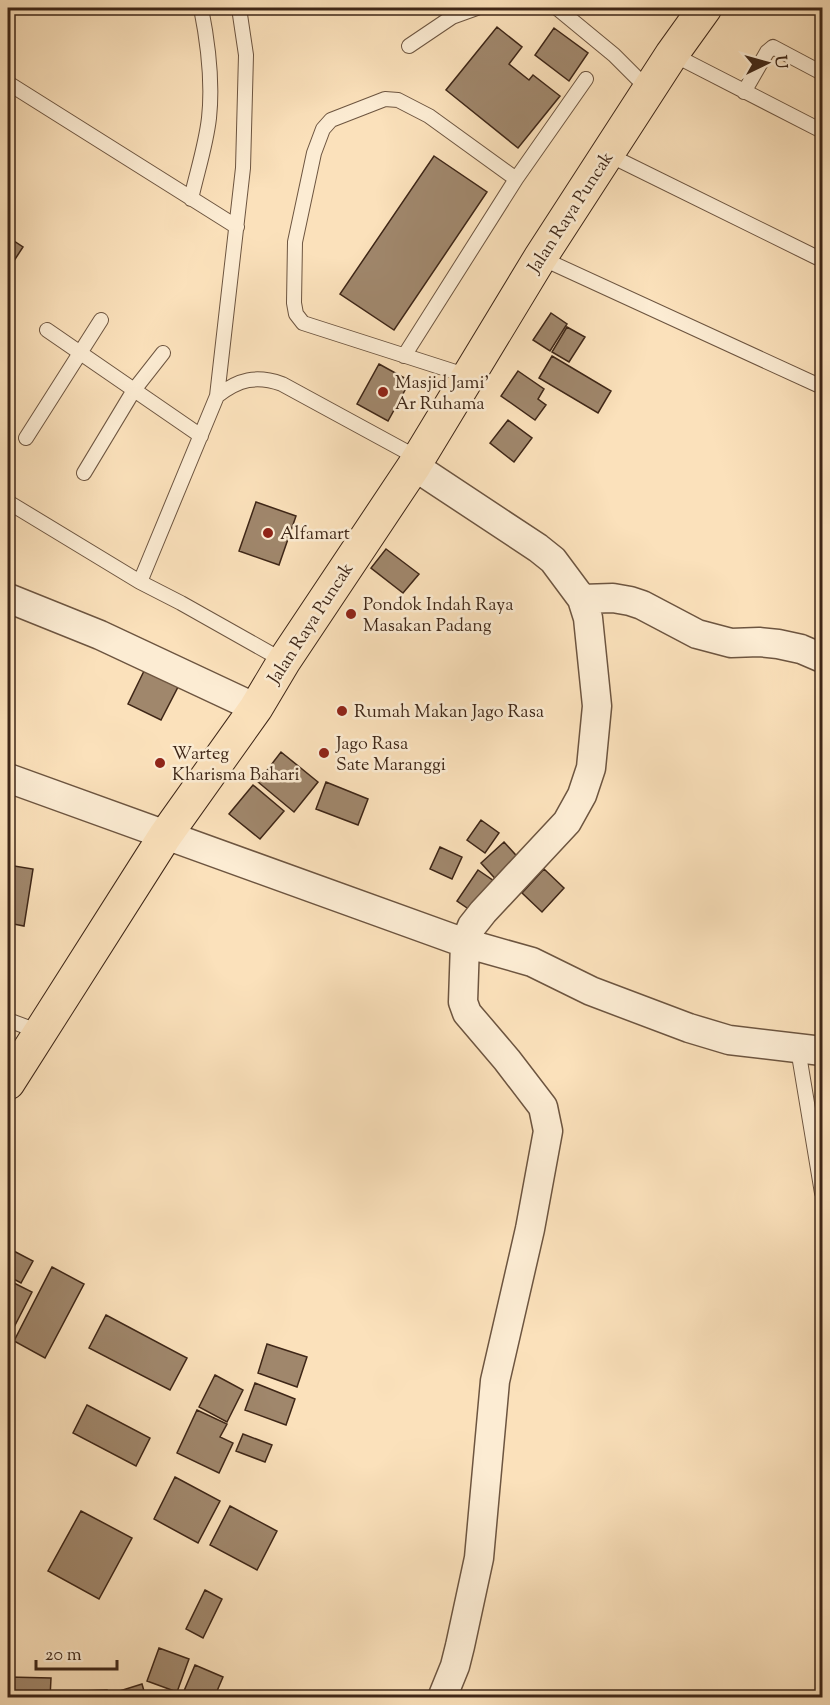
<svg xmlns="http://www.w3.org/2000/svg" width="830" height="1705" viewBox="0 0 830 1705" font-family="'Sorts Mill Goudy',serif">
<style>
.building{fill:#a0876c;stroke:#3e2617;stroke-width:1.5}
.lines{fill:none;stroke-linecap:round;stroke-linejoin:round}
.lane-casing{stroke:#6d5540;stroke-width:16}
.street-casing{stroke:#6d5540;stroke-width:31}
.highway-casing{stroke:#3e2617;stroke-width:35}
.lane{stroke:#fcecd3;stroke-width:14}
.street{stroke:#fcecd3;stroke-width:28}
.highway{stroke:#fbe1bb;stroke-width:33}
.poi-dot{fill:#8f2418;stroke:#fcecd3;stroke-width:2}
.labels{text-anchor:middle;stroke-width:5;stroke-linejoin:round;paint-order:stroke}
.street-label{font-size:18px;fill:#3e2617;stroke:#fcecd3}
.poi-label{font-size:18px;fill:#3e2617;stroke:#fcecd3;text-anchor:start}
</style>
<rect width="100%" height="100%" fill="#fbe1bb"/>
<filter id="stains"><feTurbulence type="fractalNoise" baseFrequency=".00333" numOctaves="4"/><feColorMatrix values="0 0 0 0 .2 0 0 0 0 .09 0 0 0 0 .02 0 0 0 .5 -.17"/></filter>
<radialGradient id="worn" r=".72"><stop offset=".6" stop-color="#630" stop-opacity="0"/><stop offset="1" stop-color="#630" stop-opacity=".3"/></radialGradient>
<path class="building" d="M497 27 522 47 509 64 529 80 533 75 560 96 518 148 446 90Z
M554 28 588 53 569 81 535 55Z
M434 156 487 192 394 330 340 294Z
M8 237 23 247 8 270Z
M551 313 567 324 550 351 533 340Z
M567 327 585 337 569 362 552 352Z
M552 356 611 391 598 413 539 378Z
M379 364 410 381 388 421 357 404Z
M518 371 544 389 538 399 546 405 535 420 501 396Z
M508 420 532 438 514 462 490 443Z
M256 502 296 516 279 565 239 551Z
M386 549 419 574 403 593 371 568Z
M145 669 178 687 161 720 128 704Z
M281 752 318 782 294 812 258 782Z
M326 782 368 799 358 825 316 809Z
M253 785 284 811 260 839 229 814Z
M481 820 499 833 485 853 467 840Z
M504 842 524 864 501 885 481 863Z
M440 847 462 857 452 879 430 869Z
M8 865 33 869 24 926 8 923Z
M544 869 564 888 542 912 522 893Z
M478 870 494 881 473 912 457 901Z
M8 1248 33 1261 21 1283 8 1276Z
M52 1267 84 1284 45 1358 14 1341Z
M12 1282 32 1292 8 1339V1291Z
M106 1315 187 1358 170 1390 89 1348Z
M267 1344 307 1357 297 1387 258 1373Z
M215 1375 243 1390 227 1422 199 1407Z
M255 1383 295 1399 286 1425 245 1410Z
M87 1405 150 1438 136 1466 73 1433Z
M197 1410 227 1424 220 1437 233 1443 219 1473 177 1453Z
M243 1434 272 1445 265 1462 236 1451Z
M175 1477 220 1501 198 1543 154 1519Z
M230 1506 277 1531 257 1570 210 1545Z
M81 1511 132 1538 99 1599 48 1571Z
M205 1590 222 1599 203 1638 186 1629Z
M159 1648 189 1659 177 1692 147 1681Z
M195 1665 223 1677 214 1698H181Z
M8 1677 51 1678 50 1698H8Z
M142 1684 146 1698H111L110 1694Z
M107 1690V1698H57V1692Z"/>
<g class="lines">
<defs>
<path id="lane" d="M239 8 246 55 243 168 217 396 140 582 181 603 284 661
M557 8 614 55 649 90
M409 46 452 17 477 8
M672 54 822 131
M8 83 237 227
M744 92 767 52 773 47 822 73
M607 154 822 260
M516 179 586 79
M191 199C197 172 206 145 209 118 213 81 208 43 201 8
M541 258 822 387
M47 330 201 436
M404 356 516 179 429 116 398 100 385 99 331 120 323 129 314 153 295 242 294 303 296 314 303 323 468 376
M217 396C239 379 256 375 282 384L418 458
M26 438 101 320
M84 473 134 390 163 353
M8 502 140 582
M8 1020 40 1032
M798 1049 822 1193"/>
<path id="street" d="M414 466 538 548 553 560 582 599 588 618 597 706 591 768 582 795 567 822 483 912 472 926 465 943 463 1002 467 1013 507 1060 543 1107 548 1131 530 1229 495 1381 479 1558 460 1646 455 1666 442 1698
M8 598 100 635 256 708
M582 599 613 598 630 601 642 605 697 634 731 643 759 642 778 644 801 649 822 658
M8 778 465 943 532 962 591 991 689 1028 729 1040 822 1051"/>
<path id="highway" d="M8 1083 165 836 256 708 284 661 414 466 540 258 672 54 705 8"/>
</defs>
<use href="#lane" class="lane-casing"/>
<use href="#street" class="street-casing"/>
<use href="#highway" class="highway-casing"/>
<use href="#lane" class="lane"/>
<use href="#street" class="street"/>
<use href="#highway" class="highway"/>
</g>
<g class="poi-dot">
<circle cx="383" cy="392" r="6"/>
<circle cx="268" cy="533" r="6"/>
<circle cx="351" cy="614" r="6"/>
<circle cx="342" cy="711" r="6"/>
<circle cx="324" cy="753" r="6"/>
<circle cx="160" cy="763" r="6"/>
</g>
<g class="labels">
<g class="street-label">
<text transform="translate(570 212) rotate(-57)" y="6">Jalan Raya Puncak</text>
<text transform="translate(310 623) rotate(-57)" y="6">Jalan Raya Puncak</text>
</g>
<g class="poi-label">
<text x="395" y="388">Masjid Jami'<tspan x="395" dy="21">Ar Ruhama</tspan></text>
<text x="280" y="539">Alfamart</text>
<text x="363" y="610">Pondok Indah Raya<tspan x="363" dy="21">Masakan Padang</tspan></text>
<text x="354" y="717">Rumah Makan Jago Rasa</text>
<text x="336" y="749">Jago Rasa<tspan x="336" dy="21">Sate Maranggi</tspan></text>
<text x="172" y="759">Warteg<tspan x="172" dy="21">Kharisma Bahari</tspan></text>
</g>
</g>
<rect width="830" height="1705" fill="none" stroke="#fbe1bb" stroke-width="30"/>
<rect x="9" y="9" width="812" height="1687" fill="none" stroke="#3e2617" stroke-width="3"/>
<rect x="15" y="15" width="800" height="1675" fill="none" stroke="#3e2617" stroke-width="1.5"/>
<g transform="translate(767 63) rotate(85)" stroke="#fcecd3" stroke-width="4.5" paint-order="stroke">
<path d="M0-4.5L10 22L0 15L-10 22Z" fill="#3e2617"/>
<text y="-9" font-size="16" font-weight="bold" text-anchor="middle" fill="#3e2617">U</text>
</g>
<path d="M36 1660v9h81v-9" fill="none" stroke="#3e2617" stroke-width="3"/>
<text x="45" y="1660" font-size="18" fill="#3e2617" stroke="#fcecd3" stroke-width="4.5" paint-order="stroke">20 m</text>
<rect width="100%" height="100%" filter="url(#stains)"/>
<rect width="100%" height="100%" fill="url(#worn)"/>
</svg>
